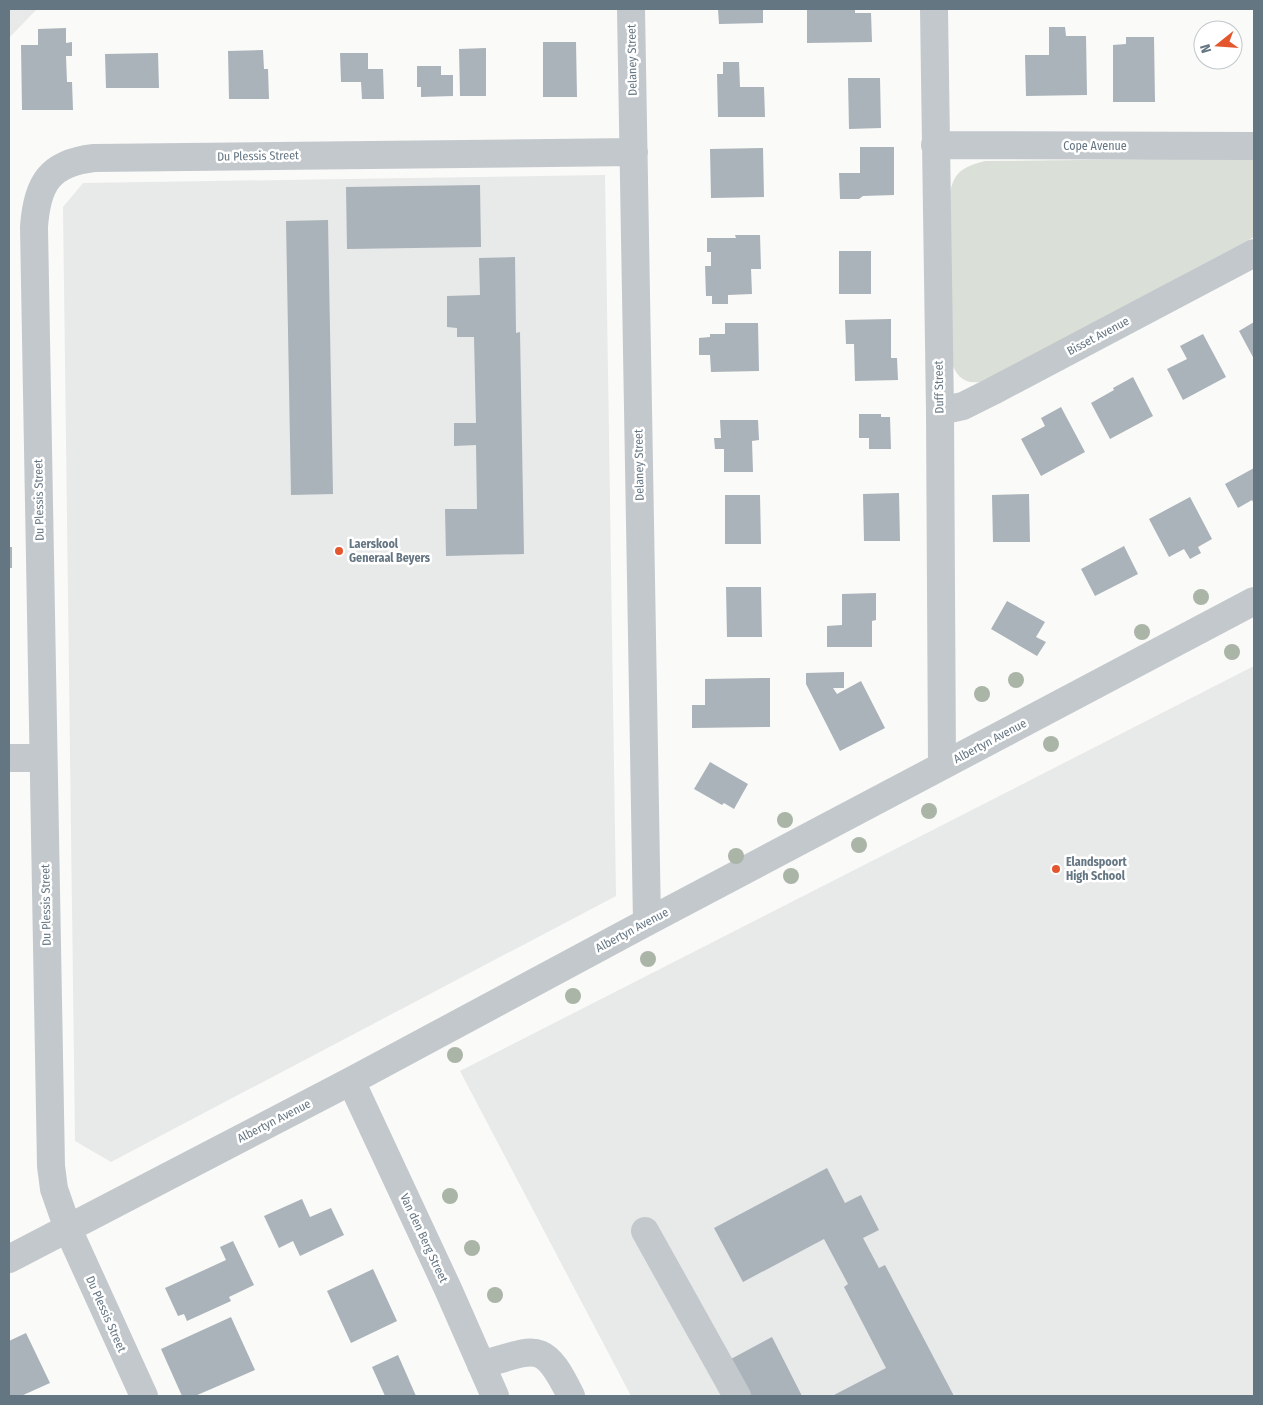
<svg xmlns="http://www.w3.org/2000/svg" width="1263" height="1405" viewBox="0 0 1263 1405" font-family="'Fira Sans Condensed',sans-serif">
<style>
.built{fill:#e8e9e9}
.green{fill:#dadfd7}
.building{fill:#aab3b9}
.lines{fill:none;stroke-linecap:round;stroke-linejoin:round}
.minor{stroke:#c3c8cc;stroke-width:28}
.tree{fill:#aab4a7}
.poi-dot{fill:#e4572e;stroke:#fff;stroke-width:2}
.labels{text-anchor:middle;stroke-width:5;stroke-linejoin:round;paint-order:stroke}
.street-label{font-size:12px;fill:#657683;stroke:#fff}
.poi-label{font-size:12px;font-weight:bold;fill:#657683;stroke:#fff;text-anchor:start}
</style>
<rect width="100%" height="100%" fill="#fafaf8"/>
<path class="built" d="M9 9H37L9 38Z
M605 175 616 896 111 1162 75 1141 63 207 83 183Z
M1254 666V1396H631L460 1071Z"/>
<path class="green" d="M1254 158V237L985 381C965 386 956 377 950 359L949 201C951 175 960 167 985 161Z"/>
<path class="building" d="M718 9H763V23L719 24Z
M807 9H855V13H871L872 42 807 43Z
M1049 27H1065L1066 36H1086L1087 95 1026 96 1025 55H1049Z
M66 28V43L72 42V56H66L67 82H72L73 110H22L21 45H38V29Z
M1126 37H1154L1155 102H1113V45L1126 44Z
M543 42H576L577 97H543Z
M486 48V96H460L459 49Z
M263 50 264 69H268L269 99H229L228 51Z
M158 53 159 88H106L105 54Z
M340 53H368V69H383L384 99H362L361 82H341Z
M723 62H739L740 87H764L765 117H718L717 74H723Z
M417 66H441V75H453V96L421 97V87H417Z
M848 78H880L881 128 849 129Z
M860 147H894V195L863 196 859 199H840L839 173H860Z
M763 148 764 197 711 198 710 149Z
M480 185 481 247 347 249 346 187Z
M328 220 333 494 291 495 286 221Z
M735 235H760L761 269H751L752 294 728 295V304H712V296H706L705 266H711V252H707V238H736Z
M839 251H871V294H839Z
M515 257 516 333 520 332 524 554 446 556 445 509H477L476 445 454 446V423H476L474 337H457V328L447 327V296L480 295 479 258Z
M891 319V358H897L898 380 855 381 854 344H846L845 320Z
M1254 322V359L1239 331Z
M725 323H758L759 371 711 372 710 355H699V338L710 337V334H725Z
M1203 334 1226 377 1183 400 1167 369 1187 359 1180 346Z
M1133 377 1153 416 1110 439 1091 403 1114 390 1113 388Z
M1061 407 1085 452 1041 476 1021 439 1045 426 1041 418Z
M859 414H881V417H890L891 449H869V438H859Z
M720 420H758L759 440 752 441 753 472H724V449H715L714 438H721Z
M1254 468V504L1252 500 1238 508 1225 484Z
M899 493 900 541H864L863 494Z
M1029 494 1030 542H993L992 495Z
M725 495H760L761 544H725Z
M1190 497 1212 539 1198 547 1201 553 1190 559 1184 549 1169 557 1149 519Z
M1124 546 1138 574 1095 596 1081 569Z
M9 547H12V568H9Z
M726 587H761L762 637H727Z
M876 593V620L872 621V647H827V626L842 625V594Z
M1007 601 1045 622 1036 637 1046 642 1037 656 991 629Z
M844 672V688H833L837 694 861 681 885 728 840 751 806 684V673Z
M770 678V727L692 728V705H705V679Z
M710 762 748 784 734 809 724 803 722 805 694 789Z
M827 1168 845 1203 861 1195 879 1230 863 1238 879 1268 885 1265 954 1396H832L886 1368 844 1287 848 1284 824 1239 743 1282 714 1228Z
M302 1199 310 1217 331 1208 344 1235 300 1256 293 1241 279 1248 264 1216Z
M233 1241 254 1285 229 1297 231 1301 187 1321 184 1314 178 1316 165 1288 226 1260 220 1247Z
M373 1269 397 1321 351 1343 327 1291Z
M231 1317 255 1370 195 1396H182L161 1349Z
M26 1333 50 1383 21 1396H9V1341Z
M772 1337 802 1396H750L731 1359Z
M398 1355 416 1396H385L372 1367Z"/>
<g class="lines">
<path class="minor" d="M631 9 647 922
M934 9 940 411 942 766
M935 145 1254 146
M940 411 963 406 993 391 1254 253
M9 758H43
M351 1081 448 1289 495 1396
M645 1231 737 1396
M9 1259 351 1081 647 922 1254 601
M481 1365C537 1349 543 1339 571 1396
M144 1396 68 1229 54 1189 51 1166 34 227C37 184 49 163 94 158L634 152"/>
</g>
<g class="tree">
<circle cx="1201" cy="597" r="8"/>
<circle cx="1142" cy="632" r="8"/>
<circle cx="1232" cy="652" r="8"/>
<circle cx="1016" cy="680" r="8"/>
<circle cx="982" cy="694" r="8"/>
<circle cx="1051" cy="744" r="8"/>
<circle cx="929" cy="811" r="8"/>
<circle cx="785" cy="820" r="8"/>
<circle cx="859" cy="845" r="8"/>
<circle cx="736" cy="856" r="8"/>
<circle cx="791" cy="876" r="8"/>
<circle cx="648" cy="959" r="8"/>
<circle cx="573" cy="996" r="8"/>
<circle cx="455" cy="1055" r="8"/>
<circle cx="450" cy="1196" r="8"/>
<circle cx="472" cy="1248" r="8"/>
<circle cx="495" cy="1295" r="8"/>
</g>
<g class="poi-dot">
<circle cx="339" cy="551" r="5"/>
<circle cx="1056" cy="869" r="5"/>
</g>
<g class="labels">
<g class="street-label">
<text transform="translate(632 60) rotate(-91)" y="4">Delaney Street</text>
<text x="1095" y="150">Cope Avenue</text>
<text transform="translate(258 156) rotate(-1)" y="4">Du Plessis Street</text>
<text transform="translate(1098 336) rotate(-28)" y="4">Bisset Avenue</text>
<text transform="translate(939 387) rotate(-91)" y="4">Duff Street</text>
<text transform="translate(639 465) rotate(-91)" y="4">Delaney Street</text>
<text transform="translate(39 500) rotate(-91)" y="4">Du Plessis Street</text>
<text transform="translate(990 741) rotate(-28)" y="4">Albertyn Avenue</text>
<text transform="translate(46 905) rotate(-91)" y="4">Du Plessis Street</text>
<text transform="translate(632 930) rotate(-28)" y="4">Albertyn Avenue</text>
<text transform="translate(274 1121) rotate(-27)" y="4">Albertyn Avenue</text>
<text transform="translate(424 1238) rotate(65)" y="4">Van den Berg Street</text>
<text transform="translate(106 1314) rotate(66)" y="4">Du Plessis Street</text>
</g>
<g class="poi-label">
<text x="349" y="548">Laerskool<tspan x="349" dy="14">Generaal Beyers</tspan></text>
<text x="1066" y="866">Elandspoort<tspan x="1066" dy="14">High School</tspan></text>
</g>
</g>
<rect width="1263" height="1405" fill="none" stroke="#657683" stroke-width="20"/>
<g transform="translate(1218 45) rotate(253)"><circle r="24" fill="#ffffff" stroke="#c1c8cd"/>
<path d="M0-4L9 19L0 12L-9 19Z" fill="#e4572e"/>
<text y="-8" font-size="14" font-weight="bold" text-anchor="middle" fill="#657683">N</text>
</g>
</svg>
